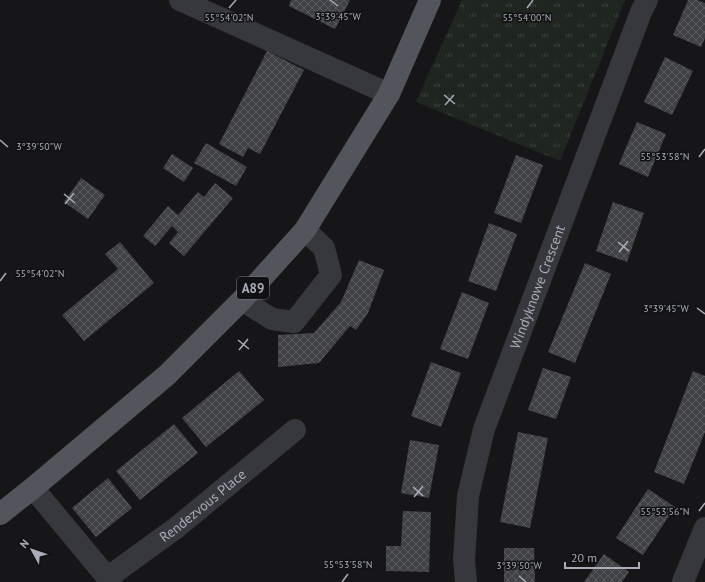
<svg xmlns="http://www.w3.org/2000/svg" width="705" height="582" viewBox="0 0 705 582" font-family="'PT Sans',sans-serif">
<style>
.park{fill:url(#park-tufts)}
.building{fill:url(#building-cross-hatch)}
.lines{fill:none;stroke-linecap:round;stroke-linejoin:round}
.minor{stroke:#37383d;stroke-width:22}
.major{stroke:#53555c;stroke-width:22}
.ticks{fill:none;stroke:#a8adb8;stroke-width:1.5}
.labels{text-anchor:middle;stroke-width:3;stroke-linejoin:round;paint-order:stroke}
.shield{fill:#111113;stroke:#7b7e86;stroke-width:1}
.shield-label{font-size:13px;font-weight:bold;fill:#a8adb8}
.street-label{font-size:14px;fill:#a8adb8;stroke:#111113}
.ticks-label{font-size:10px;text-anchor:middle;fill:#a8adb8;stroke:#111113;stroke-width:3;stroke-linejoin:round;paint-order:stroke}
</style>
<defs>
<pattern id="park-tufts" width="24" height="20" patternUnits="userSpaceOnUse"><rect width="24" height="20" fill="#1e261f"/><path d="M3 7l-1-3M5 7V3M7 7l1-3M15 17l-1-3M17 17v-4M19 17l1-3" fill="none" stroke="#3c433d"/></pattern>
<pattern id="building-cross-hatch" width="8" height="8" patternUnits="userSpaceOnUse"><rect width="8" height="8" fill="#404145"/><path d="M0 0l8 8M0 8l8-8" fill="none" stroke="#595a5e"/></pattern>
</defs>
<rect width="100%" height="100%" fill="#161618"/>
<path class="park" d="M462 0H625L560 161 416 102Z"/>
<path class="building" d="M291 0H350L335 29 289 6Z
M688 0H697L705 3V38L701 47 673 35Z
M267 51 304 70 260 154 248 148 243 157 219 144Z
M665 57 693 71 672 115 644 102Z
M637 122 666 134 648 177 619 164Z
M206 143 247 167 236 186 194 163Z
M172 154 193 168 184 182 163 168Z
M516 155 543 165 521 223 494 213Z
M81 178 105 195 88 219 64 202Z
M215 183 233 198 184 256 169 243 178 232 172 226 155 246 143 236 168 206 178 215 198 192 204 197Z
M613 202 644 213 627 262 596 251Z
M489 223 517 234 496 291 468 281Z
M120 242 154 283 84 341 62 315 118 269 105 254Z
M359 260 384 270 368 313 356 330 350 326 319 363 278 367V335L314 333 341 302Z
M585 263 611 274 575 363 548 352Z
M462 292 489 303 468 359 440 349Z
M431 362 461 373 441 427 411 416Z
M543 368 571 377 556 419 528 410Z
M239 371 264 400 206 447 182 418Z
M693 371 705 376V432L684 484 654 472Z
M174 424 198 453 140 500 116 471Z
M518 432 548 438 530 528 500 522Z
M410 440 439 445 429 498 401 493Z
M108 478 132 508 96 537 72 508Z
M648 489 675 507 643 555 616 538Z
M403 511 431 512 429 572 386 571V546H401Z
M504 548H534L535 582H504Z
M604 554 629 572 622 582H584Z"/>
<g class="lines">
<g class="minor">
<path d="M180 0 389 94"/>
<path d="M242 300 272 319 294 322 331 275 324 248 305 230"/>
<path d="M33 488 111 582"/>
<path id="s1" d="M107 578 176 528 295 430"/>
<path id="s2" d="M466 582 464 560 468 496 484 429 641 12 647 0"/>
<path d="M683 582 705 528"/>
</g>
<path class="major" d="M0 514 33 488 167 375 242 300 305 230 389 94 430 0"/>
</g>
<path class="ticks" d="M330 0 338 6M229 8 236 0M527 8 533 0M444 95 455 104M445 105 454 95M0 140 8 147M699 157 705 149M64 194 75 203M65 204 74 193M618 242 629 251M619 252 628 241M0 281 6 273M697 308 705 314M238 340 249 349M239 350 248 339M413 487 423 496M414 497 423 486M699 511 705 503M519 576 526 582M342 582 348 574"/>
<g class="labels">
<rect class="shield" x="237" y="277" width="32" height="22" rx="3"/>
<g class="shield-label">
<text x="253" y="293">A89</text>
</g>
<g class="street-label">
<text dy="5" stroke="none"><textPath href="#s2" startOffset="307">Windyknowe Crescent</textPath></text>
<text dy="5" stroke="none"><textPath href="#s1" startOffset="120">Rendezvous Place</textPath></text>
</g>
</g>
<g class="ticks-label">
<text x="338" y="20">3°39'45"W</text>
<text x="229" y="21">55°54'02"N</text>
<text x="527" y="21">55°54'00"N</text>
<text x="39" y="150">3°39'50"W</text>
<text x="665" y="160">55°53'58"N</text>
<text x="40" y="277">55°54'02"N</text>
<text x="666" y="312">3°39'45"W</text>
<text x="665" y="515">55°53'56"N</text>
<text x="348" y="568">55°53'58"N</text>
<text x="519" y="569">3°39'50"W</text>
</g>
<g transform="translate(32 550) rotate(310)" stroke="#111113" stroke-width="3" paint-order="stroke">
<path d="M0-3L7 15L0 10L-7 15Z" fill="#a8adb8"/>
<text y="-6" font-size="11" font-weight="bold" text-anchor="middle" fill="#a8adb8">N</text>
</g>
<path d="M565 562v6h74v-6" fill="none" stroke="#a8adb8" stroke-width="2"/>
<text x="571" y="562" font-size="12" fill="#a8adb8" stroke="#111113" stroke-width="3" paint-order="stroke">20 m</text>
</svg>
